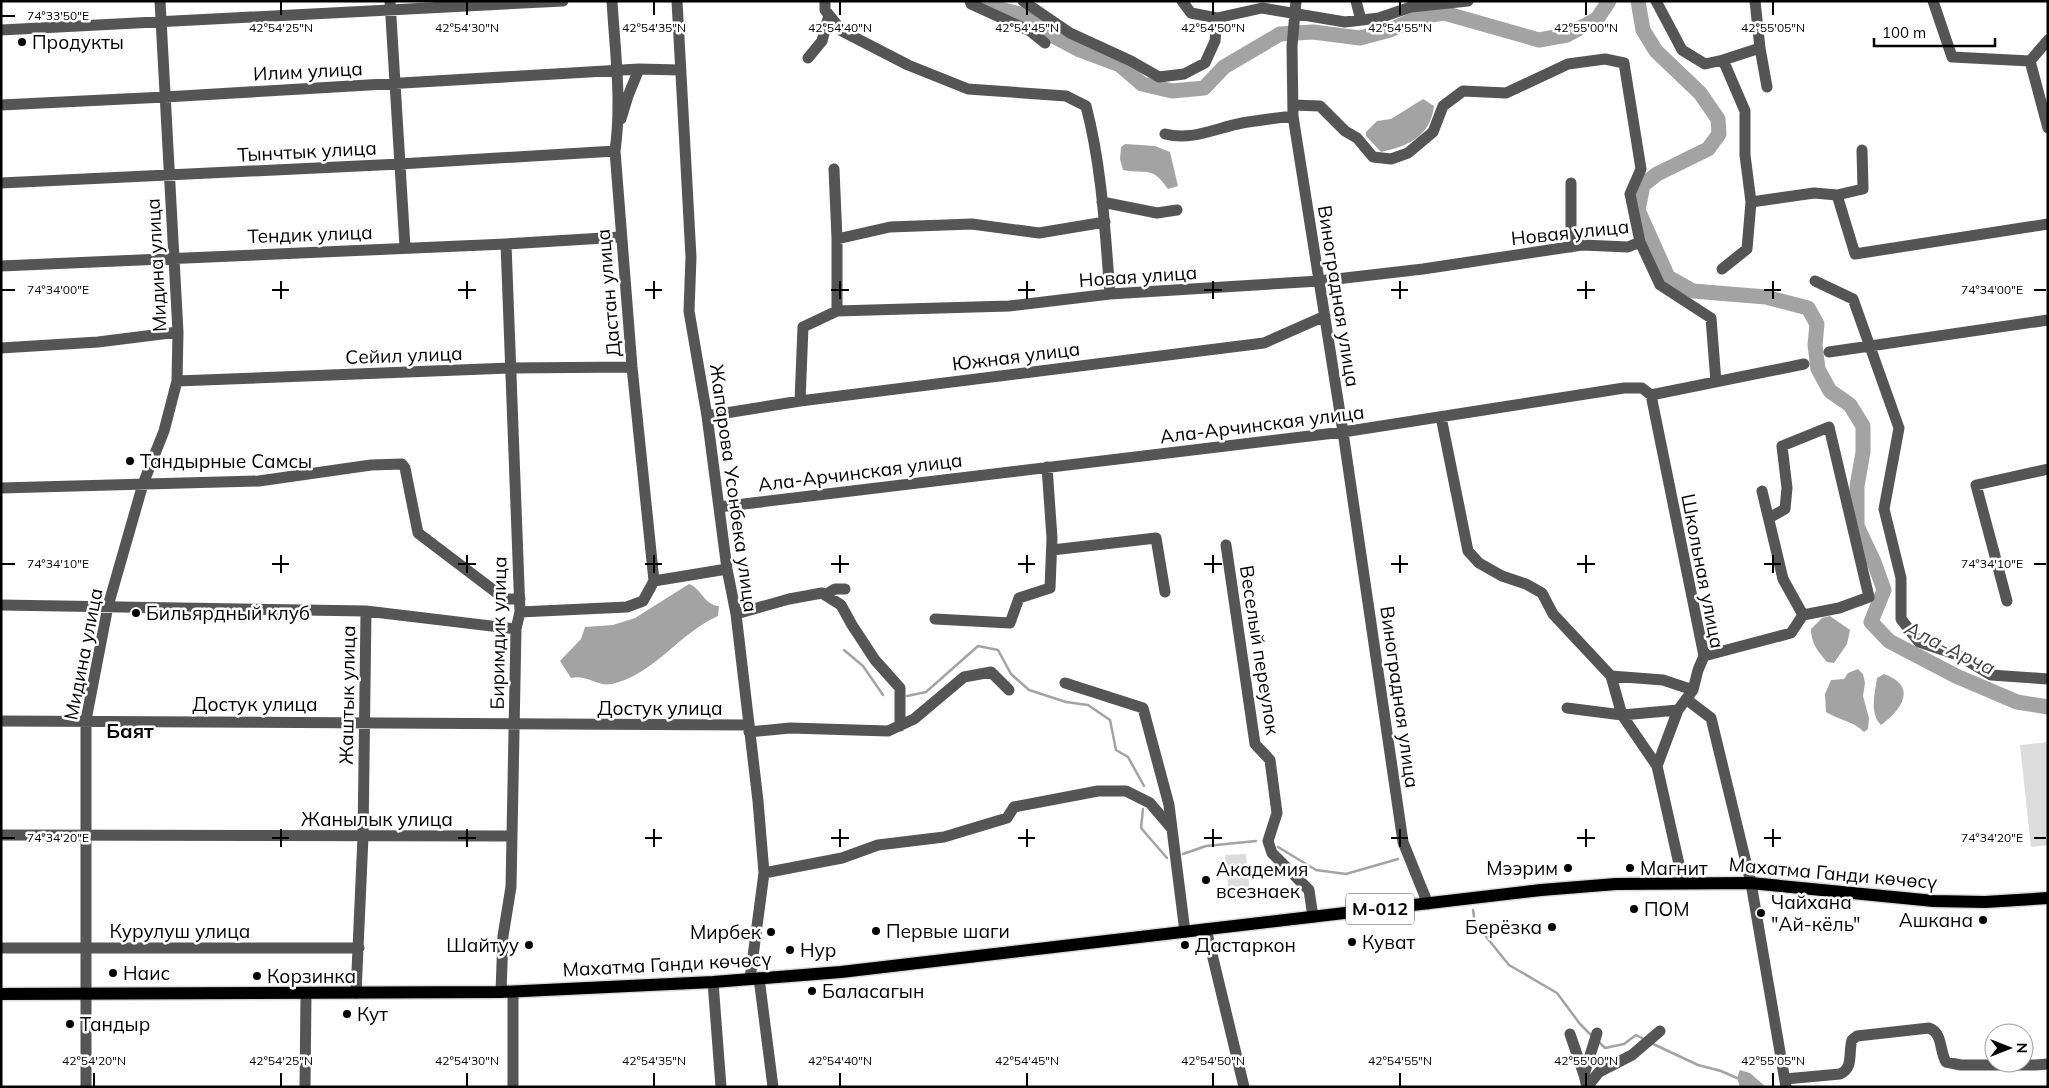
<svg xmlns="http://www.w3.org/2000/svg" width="2049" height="1088" viewBox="0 0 2049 1088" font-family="Mulish,sans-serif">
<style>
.green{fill:#dcdcdc}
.water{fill:#a3a3a3}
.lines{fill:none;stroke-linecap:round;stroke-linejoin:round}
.stream{stroke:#a3a3a3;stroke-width:2.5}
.river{stroke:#a3a3a3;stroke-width:15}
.major-casing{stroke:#dbdbdb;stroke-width:15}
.minor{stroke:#555;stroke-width:11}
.major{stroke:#000;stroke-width:12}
.ticks{fill:none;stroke:#000;stroke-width:2}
.poi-dot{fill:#000;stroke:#fff;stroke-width:2}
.labels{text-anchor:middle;stroke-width:5;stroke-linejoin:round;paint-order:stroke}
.shield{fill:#fff;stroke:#4c4c4c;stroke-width:1}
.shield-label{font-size:18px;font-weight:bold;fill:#000}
.poi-label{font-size:19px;fill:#000;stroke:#fff;text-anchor:start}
.street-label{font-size:19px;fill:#000;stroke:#fff}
.water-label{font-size:20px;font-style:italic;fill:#444;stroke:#fff}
.neighbourhood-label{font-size:20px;font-weight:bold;fill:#000;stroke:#fff}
.ticks-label{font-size:12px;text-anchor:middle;fill:#000;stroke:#fff;stroke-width:5;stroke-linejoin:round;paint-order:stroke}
</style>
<rect width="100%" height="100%" fill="#fff"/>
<path class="green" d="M2048 742V845L2031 847 2020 745Z
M1246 854 1250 894 1229 896 1225 855Z"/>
<path class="water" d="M1423 99 1434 106C1430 137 1408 146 1381 152L1366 136V132L1377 121 1391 119Z
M1125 144 1155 146 1170 152 1178 186 1168 189C1151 165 1149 175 1123 170L1120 159 1121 147Z
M689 584C702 589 704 605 719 606L718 616C679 633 655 674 612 684 597 687 587 674 571 678L560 661 581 639 585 627 613 625 635 618Z
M1830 616 1850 630 1847 644 1834 663 1827 662C1818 652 1811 643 1811 629L1822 618Z
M1858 669 1863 674 1865 683 1863 696 1869 718 1868 729 1864 732C1853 721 1839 720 1826 712L1825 694 1831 680 1844 679 1848 673Z
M1884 674C1918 686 1902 710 1881 725 1869 713 1875 693 1877 678Z
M1740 1070 1750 1073 1766 1087H1740L1737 1078Z"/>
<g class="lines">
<path class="stream" d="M844 650 863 666 883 695
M907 696 926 692 978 646 998 650 1011 674 1029 690 1066 702 1088 705 1110 720 1116 750 1128 757 1144 786
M1143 809 1141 828 1167 858
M1278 847 1316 870 1346 874 1398 859
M1183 854 1206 846 1256 841
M1473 910 1475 923 1509 965 1557 993 1580 1024 1593 1037
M1599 1042 1605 1048 1624 1044 1636 1035 1646 1040
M1651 1043 1698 1065 1721 1071 1737 1078"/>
<path class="river" d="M981 1 991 7 1025 15 1044 31 1080 50 1120 65 1142 84 1172 91 1204 88 1224 67 1280 34 1313 32 1360 38 1390 30 1419 17 1444 13 1539 40 1567 35 1597 19 1609 1
M1638 1 1643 30 1656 51 1700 93 1718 119 1719 134 1708 149 1657 174 1643 185 1638 210 1668 277 1693 291 1766 297 1808 308 1817 324 1815 345 1818 369 1830 391 1850 405 1863 426V452L1857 486V526L1874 562 1884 590 1871 622 1889 641 1956 676 2017 702 2048 707"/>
<defs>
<path id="major" d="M1 994 501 992 713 982 841 972 1541 890 1616 884 1751 883 1934 901 1985 902 2048 898"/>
</defs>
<use href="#major" class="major-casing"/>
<path class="minor" d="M390 1 405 247
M612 1C615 51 622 102 615 151L632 367 654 581
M677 1 691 257 689 311 707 416 727 569 736 614 758 801 764 873 750 979
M825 1V10L842 31 908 65 968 89 1066 96 1086 106C1102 167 1105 231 1110 294
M970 1 971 4 1030 31 1045 43
M1023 1 1070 33 1131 61 1159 77 1184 74 1205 63 1215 41 1217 18
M1182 1 1191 13 1217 18 1262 8 1345 22 1379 18 1411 7 1468 1
M1296 1 1292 46 1293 116 1343 432 1403 842 1428 904
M1356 1 1361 20
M1656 1 1682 50 1705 64 1723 60 1745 111V155L1751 202 1747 249 1722 269
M1755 1 1760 48 1767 87
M1933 1 1952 57 2030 61 2048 40
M1 30 563 1
M808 58 822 41 829 15
M1723 60 1760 48
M2030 61 2048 128
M1 105 165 97 639 69 680 70
M1293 105 1320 106 1345 131 1357 138 1373 157 1391 159 1408 153 1433 132 1443 106 1463 91 1506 93 1568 64 1605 59 1624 63 1641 169 1630 194 1640 242 1660 285 1711 318 1716 382
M621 119 628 96 639 69
M1165 134C1192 141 1216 128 1242 123 1259 120 1276 118 1293 116
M834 169 837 239
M1 183 400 164 615 151
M1571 183V247
M1837 195 1863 189 1862 150
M1102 202 1157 213 1177 210
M1751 202 1814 193 1837 195 1855 254 2048 224
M1 266 506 244 620 237
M1815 281 1853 299 1899 428 1884 509 1901 578V619L1919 642 1958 655 1991 675 2048 679
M837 311V239L890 227 972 224 1039 233 1105 222
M1 348 98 342 178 332
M1829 352 2048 320
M177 381 510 368 632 367
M800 401 803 327 837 311 1009 306 1110 294 1319 281 1423 269 1582 245 1628 247 1640 242
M707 416 800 401 1264 343 1325 316
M1441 417 1468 551 1479 563 1502 576 1526 584 1542 593 1553 614 1611 676 1622 715 1678 710 1693 690 1698 670 1704 656 1651 395
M1 488 259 481 371 465 402 464 405 468 418 533 505 599H520
M1762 491 1783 579 1803 615
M719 507 1343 432 1624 388H1642L1651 395 1804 364
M1226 545 1255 744 1270 760 1277 813 1268 841 1272 853 1309 890 1313 917
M1052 550 1156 538 1165 592
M825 595 835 589H845
M2007 601 1976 485 2048 469
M1 605 366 611 516 629
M520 612 627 607 643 601 654 581 727 569
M736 614 789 599 822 593 841 605 852 625 875 660 900 688V726
M935 619 1010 623 1019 598 1050 588 1052 538 1047 467
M1704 656 1791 633 1803 615 1839 608 1869 597 1829 427 1782 446 1787 488 1785 509 1769 518
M1611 676 1663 680 1693 690
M1065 683 1143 708 1169 805 1185 932
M1686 699 1711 718 1751 883 1786 1087
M1567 708 1622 715 1657 766 1683 882
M1 721 748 725
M749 732 790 728 888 731 914 719 964 677 991 672 1009 690
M1657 766 1678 710
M1 835 512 836
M764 873 842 858 878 845 944 837 1007 818 1014 807 1098 791H1126L1150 803 1172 829
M1206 929 1244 1087
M1 948H359
M759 978 773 1087
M713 982 721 1087
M501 992 503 936 511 887 516 629 520 612 506 244
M513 992V1087
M356 993 363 837 366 611
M1570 1034 1584 1075
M1785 1079 1840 1074C1854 1068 1848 1053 1852 1040L1857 1036 1929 1028C1943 1033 1939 1050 1946 1062L1961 1065H2036L2048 1064
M86 1087V720L108 606 143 484 164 431 177 381 178 332 160 1
M305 1087 306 994
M1587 1087 1599 1072 1632 1055 1660 1031
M1587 1087 1584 1075 1597 1033"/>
<use href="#major" class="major"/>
</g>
<path class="ticks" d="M281 2V15M467 2V15M654 2V15M840 2V15M1027 2V15M1213 2V15M1400 2V15M1586 2V15M1773 2V15M2 16H15M281 281V299M467 281V299M654 281V299M840 281V299M1027 281V299M1213 281V299M1400 281V299M1586 281V299M1773 281V299M2 290H15M272 290H289M458 290H476M645 290H662M831 290H849M1018 290H1035M1204 290H1222M1391 290H1408M1577 290H1595M1764 290H1781M2034 290H2046M281 555V573M467 555V573M654 555V573M840 555V573M1027 555V573M1213 555V573M1400 555V573M1586 555V573M1773 555V573M2 564H15M272 564H289M458 564H476M645 564H662M831 564H849M1018 564H1035M1204 564H1222M1391 564H1408M1577 564H1595M1764 564H1781M2034 564H2046M281 829V847M467 829V847M654 829V847M840 829V847M1027 829V847M1213 829V847M1400 829V847M1586 829V847M1773 829V847M2 838H15M272 838H289M458 838H476M645 838H662M831 838H849M1018 838H1035M1204 838H1222M1391 838H1408M1577 838H1595M1764 838H1781M2034 838H2046M94 1073V1086M281 1073V1086M467 1073V1086M654 1073V1086M840 1073V1086M1027 1073V1086M1213 1073V1086M1400 1073V1086M1586 1073V1086M1773 1073V1086"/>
<g class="poi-dot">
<circle cx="22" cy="42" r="5"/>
<circle cx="130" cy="461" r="5"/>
<circle cx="136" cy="613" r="5"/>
<circle cx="1568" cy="868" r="5"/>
<circle cx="1630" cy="868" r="5"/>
<circle cx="1206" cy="880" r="5"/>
<circle cx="1634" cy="909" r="5"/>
<circle cx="1761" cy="913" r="5"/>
<circle cx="1983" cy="920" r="5"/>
<circle cx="1552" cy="927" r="5"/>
<circle cx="876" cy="931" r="5"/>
<circle cx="771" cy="932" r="5"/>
<circle cx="1352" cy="942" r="5"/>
<circle cx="529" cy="945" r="5"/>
<circle cx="1185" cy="945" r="5"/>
<circle cx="790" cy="950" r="5"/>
<circle cx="113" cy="973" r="5"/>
<circle cx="257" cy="976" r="5"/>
<circle cx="812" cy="991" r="5"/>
<circle cx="347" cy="1014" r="5"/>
<circle cx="70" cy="1024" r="5"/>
</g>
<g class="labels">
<rect class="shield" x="1346" y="893.5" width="68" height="31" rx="4"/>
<g class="shield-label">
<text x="1380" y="915">М-012</text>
</g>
<g class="poi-label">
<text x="32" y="49">Продукты</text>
<text x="140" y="468">Тандырные Самсы</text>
<text x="146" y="620">Бильярдный клуб</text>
<text x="1558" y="875" text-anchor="end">Мээрим</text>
<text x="1640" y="875">Магнит</text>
<text x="1216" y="876">Академия<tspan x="1216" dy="22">всезнаек</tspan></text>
<text x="1771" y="909">Чайхана<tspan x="1771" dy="22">"Ай-кёль"</tspan></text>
<text x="1644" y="916">ПОМ</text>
<text x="1973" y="927" text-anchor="end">Ашкана</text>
<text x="1542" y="934" text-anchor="end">Берёзка</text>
<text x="886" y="938">Первые шаги</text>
<text x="761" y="939" text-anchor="end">Мирбек</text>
<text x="1362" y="949">Куват</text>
<text x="519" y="952" text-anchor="end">Шайтуу</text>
<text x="1195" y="952">Дастаркон</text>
<text x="800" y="957">Нур</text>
<text x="123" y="980">Наис</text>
<text x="267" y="983">Корзинка</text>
<text x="822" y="998">Баласагын</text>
<text x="357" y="1021">Кут</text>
<text x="80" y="1031">Тандыр</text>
</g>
<g class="street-label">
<text transform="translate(308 71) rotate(-3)" y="7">Илим улица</text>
<text transform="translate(307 151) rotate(-3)" y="7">Тынчтык улица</text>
<text transform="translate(1570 232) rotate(-6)" y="7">Новая улица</text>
<text transform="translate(310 234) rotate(-2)" y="7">Тендик улица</text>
<text transform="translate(156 265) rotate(-93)" y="7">Мидина улица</text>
<text transform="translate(1138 276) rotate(-4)" y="7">Новая улица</text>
<text transform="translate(608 293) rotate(-95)" y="7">Дастан улица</text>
<text transform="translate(1339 296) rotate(81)" y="7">Виноградная улица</text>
<text transform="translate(404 355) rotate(-2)" y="7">Сейил улица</text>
<text transform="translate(1016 356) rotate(-7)" y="7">Южная улица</text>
<text transform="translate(1262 424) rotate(-7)" y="7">Ала-Арчинская улица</text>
<text transform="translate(860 472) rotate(-7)" y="7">Ала-Арчинская улица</text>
<text transform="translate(734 488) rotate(82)" y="7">Жапарова Усонбека улица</text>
<text transform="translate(1703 571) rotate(79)" y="7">Школьная улица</text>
<text transform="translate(498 633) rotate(-89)" y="7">Биримдик улица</text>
<text transform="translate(1260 650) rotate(81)" y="7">Веселый переулок</text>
<text transform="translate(83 654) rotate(-79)" y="7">Мидина улица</text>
<text transform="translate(347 695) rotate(-89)" y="7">Жаштык улица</text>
<text transform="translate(1400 697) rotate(82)" y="7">Виноградная улица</text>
<text x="255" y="711">Достук улица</text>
<text x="660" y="715">Достук улица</text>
<text x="377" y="826">Жанылык улица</text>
<text transform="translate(1833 873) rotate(5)" y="7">Махатма Ганди көчөсү</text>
<text x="180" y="938">Курулуш улица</text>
<text transform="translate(667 964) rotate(-3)" y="7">Махатма Ганди көчөсү</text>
</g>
<g class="water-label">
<text transform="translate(1950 648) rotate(26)" y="7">Ала-Арча</text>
</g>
<g class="neighbourhood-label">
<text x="130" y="738">Баят</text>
</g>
</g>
<g class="ticks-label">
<text x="58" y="20">74°33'50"E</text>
<text x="281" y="32">42°54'25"N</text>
<text x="467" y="32">42°54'30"N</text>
<text x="654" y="32">42°54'35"N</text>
<text x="840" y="32">42°54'40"N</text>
<text x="1027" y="32">42°54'45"N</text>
<text x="1213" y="32">42°54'50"N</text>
<text x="1400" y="32">42°54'55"N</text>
<text x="1586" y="32">42°55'00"N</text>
<text x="1773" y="32">42°55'05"N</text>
<text x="1992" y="294">74°34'00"E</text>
<text x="58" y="294">74°34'00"E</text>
<text x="1992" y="568">74°34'10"E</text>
<text x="58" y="568">74°34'10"E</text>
<text x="58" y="842">74°34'20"E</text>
<text x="1992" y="842">74°34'20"E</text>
<text x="94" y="1065">42°54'20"N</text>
<text x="281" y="1065">42°54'25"N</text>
<text x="467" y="1065">42°54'30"N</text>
<text x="654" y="1065">42°54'35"N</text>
<text x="840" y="1065">42°54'40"N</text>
<text x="1027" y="1065">42°54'45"N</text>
<text x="1213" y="1065">42°54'50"N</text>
<text x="1400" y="1065">42°54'55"N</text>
<text x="1586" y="1065">42°55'00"N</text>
<text x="1773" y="1065">42°55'05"N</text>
</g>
<rect width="2049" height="1088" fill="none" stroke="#000000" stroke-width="5"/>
<g transform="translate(2009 1048) rotate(90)"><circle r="24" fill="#ffffff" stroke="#999999"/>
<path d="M0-4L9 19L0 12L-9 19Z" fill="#000000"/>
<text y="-8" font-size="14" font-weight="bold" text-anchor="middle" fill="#000000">N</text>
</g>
<path d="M1874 38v8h121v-8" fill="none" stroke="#000000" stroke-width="2.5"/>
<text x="1882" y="38" font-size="15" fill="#000000" stroke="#ffffff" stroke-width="4" paint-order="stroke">100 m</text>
</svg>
